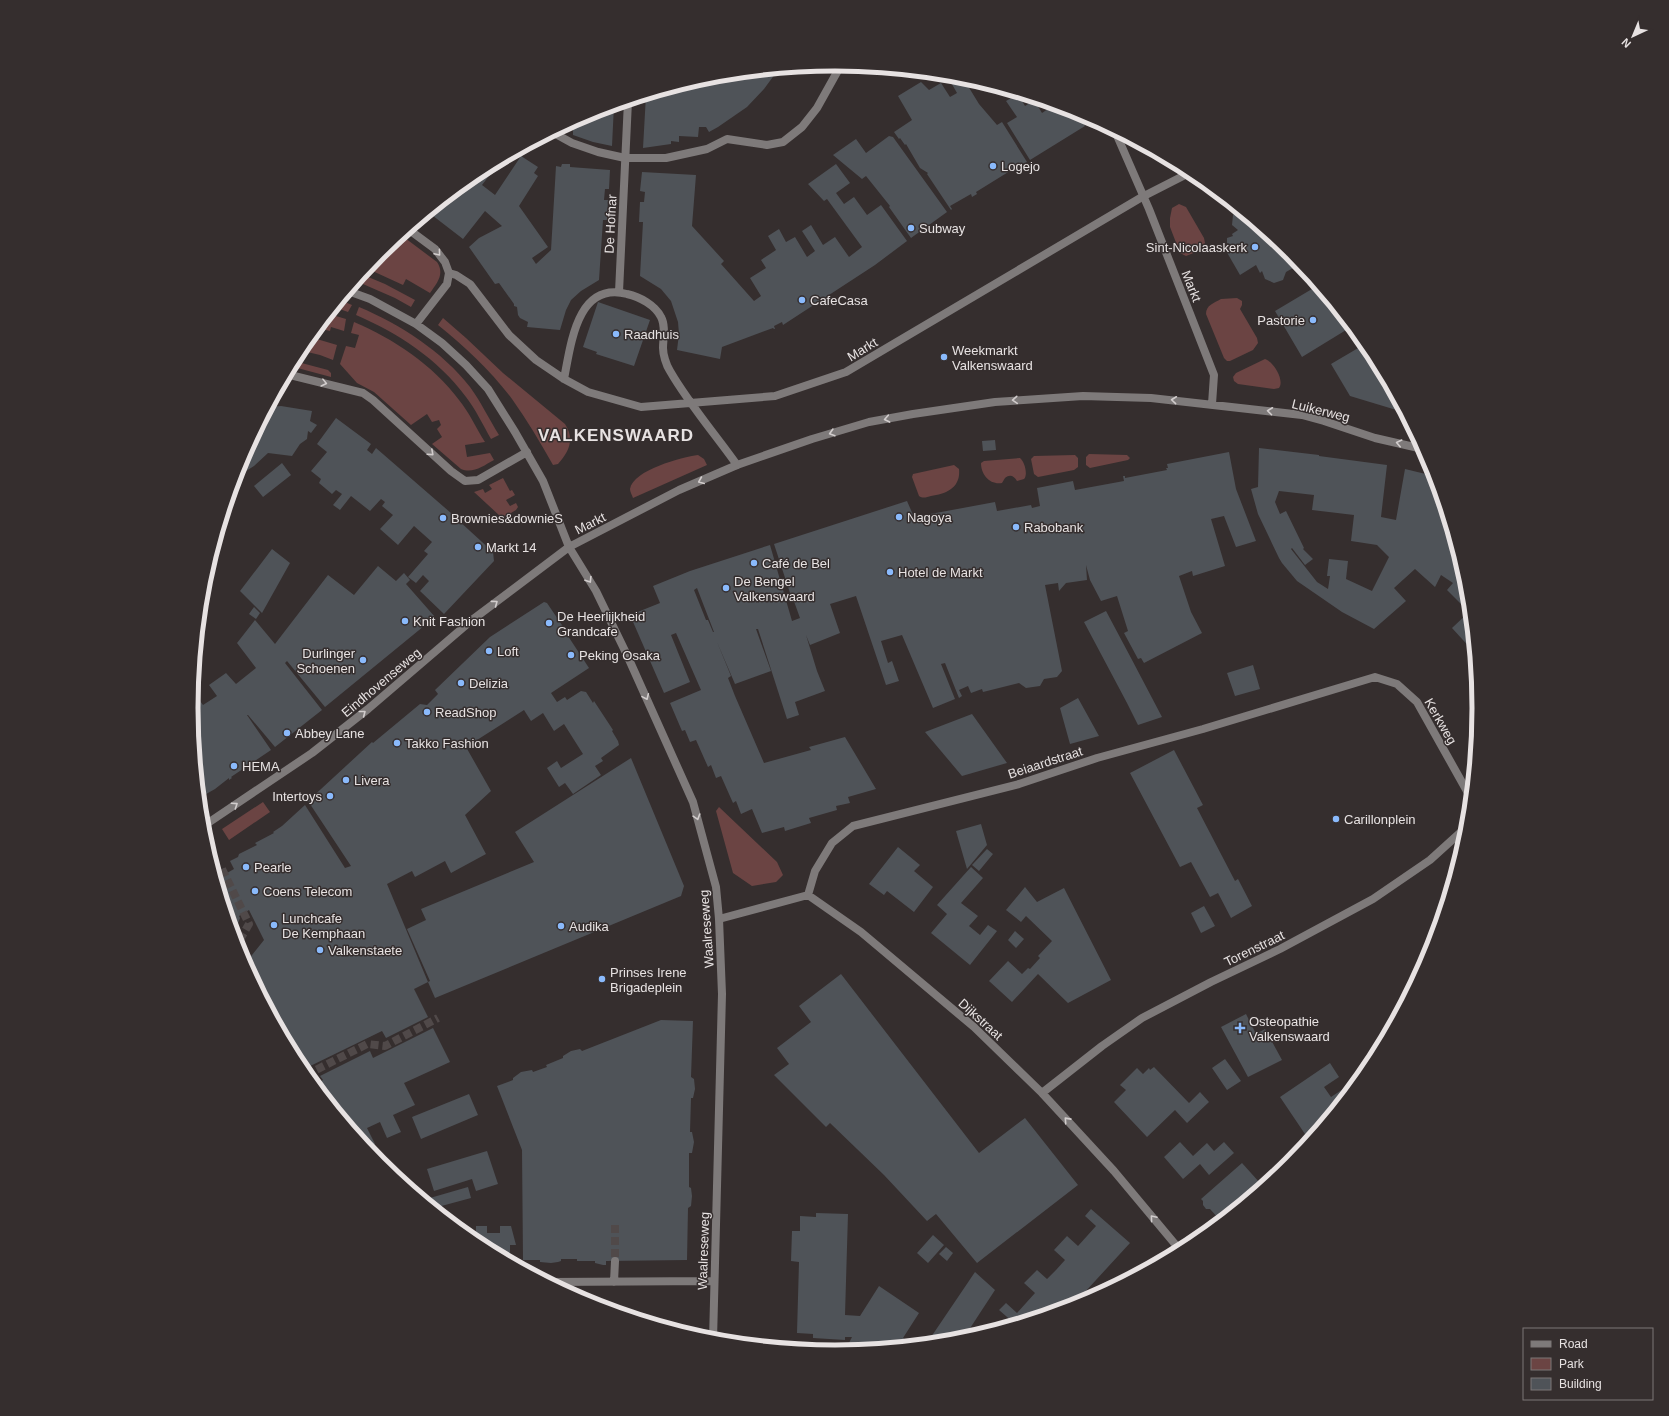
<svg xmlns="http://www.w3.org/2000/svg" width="1669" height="1416" viewBox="0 0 1669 1416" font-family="Helvetica,sans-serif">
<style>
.green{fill:#6b4443}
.building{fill:#4f5358;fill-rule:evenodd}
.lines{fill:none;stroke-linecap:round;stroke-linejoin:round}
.pedestrian-tunnel{stroke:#504949;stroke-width:8;stroke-dasharray:8 4;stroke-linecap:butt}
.minor-tunnel{stroke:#504949;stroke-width:8;stroke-dasharray:8 4;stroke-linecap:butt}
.pedestrian{stroke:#7e7a7a;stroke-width:8}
.minor{stroke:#7e7a7a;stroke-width:8}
.oneway{stroke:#d2cdcd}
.poi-dot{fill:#8abafc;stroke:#352e2e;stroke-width:1.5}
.labels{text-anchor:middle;stroke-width:3;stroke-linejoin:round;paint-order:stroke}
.poi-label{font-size:13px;fill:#e7e2e2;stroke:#352e2e;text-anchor:start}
.street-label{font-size:13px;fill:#e7e2e2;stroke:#352e2e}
.district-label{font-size:17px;font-weight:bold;letter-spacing:1px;fill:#e7e2e2;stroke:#352e2e}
.rim{fill:none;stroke:#e7e2e2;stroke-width:5}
</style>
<rect width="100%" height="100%" fill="#352e2e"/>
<path class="green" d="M1179 204 1186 207 1204 238 1205 243 1201 250 1186 256 1180 253 1170 227V218L1172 208Z
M401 235 437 262C445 274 437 283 430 293L406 279 403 285 366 268 385 248 391 252 392 242Z
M361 274 385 284 415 300 411 307 395 298 356 281Z
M1221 299 1237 298 1242 301V305L1240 309 1257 338 1258 343 1253 350 1230 361H1227L1224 358 1206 314C1206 305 1214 303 1221 299Z
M340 300 352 305 348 312 334 307Z
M359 307C400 324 443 352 470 387 481 402 489 419 499 435L491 439C483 425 476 410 466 397 438 359 398 333 356 315Z
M329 314 346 319 344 331 331 327 330 331 317 328Z
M443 318 466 338 503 373 565 424C575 439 569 452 558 464L553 465C540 442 527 420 512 399 491 371 465 347 438 325Z
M354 322C394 339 433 365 459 400 469 412 476 428 485 442L465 445 467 457 490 453 494 460C483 466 473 474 461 469L432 444 442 437 437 429 441 425 439 420 432 422 427 414 411 425 374 392 357 383 340 364 346 346 355 348 359 335 351 333Z
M310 337 337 345 333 360 320 355 299 350Z
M1265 359C1273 361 1285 380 1279 388L1274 389 1238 384 1234 381 1233 377 1236 373Z
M294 361 328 370 331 373V377L290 366Z
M1089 454 1127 455 1130 458 1128 460 1090 468 1086 465V457Z
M698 455 704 459 707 465 633 498C632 495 630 492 630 489 633 470 682 457 698 455Z
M1075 455 1078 458V467L1074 470 1038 477 1034 474 1031 459 1034 456Z
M1020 458C1025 462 1028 475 1024 479L1017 481C1014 476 1010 474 1005 478L1002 483C990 485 981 475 981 463L984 461Z
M954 465 959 469C961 488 946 494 931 496 927 497 923 499 919 496L912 477 913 474Z
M503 478 510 491 512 490 515 495 506 500 510 506 516 503 518 507 516 510 504 517 500 516 474 492 483 489 485 493 492 489 489 485Z
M263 802 270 812 229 840 222 829Z
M719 807 777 862 783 875 776 882 752 886 733 873 716 811Z"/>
<path class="building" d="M778 70 764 89 747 107 718 127 709 132 706 127H699L698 137 679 136V142L671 141V144L643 148 646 95 709 76Z
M954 76H960L967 87 968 86 979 104 997 125 1002 122 1027 162 1024 164 1023 163 976 192 977 194 972 197 971 194 950 206 952 209 951 210 927 174 928 173 920 168 906 144 905 145 900 138 899 139 894 132 912 120 898 96 921 82 929 90 941 83 950 97 957 93 949 79Z
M1018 94 1025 106 1030 103 1027 99 1030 98H1033L1042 113 1054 105 1076 112 1085 126 1030 160 1007 123 1017 117 1006 101Z
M614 105 612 146 593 142 573 135V130L558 129 588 113Z
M889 136 893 137 947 212 911 238 889 207 890 206 866 176 862 179 833 155 856 139 866 153Z
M521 156 538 167 534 173 538 176 519 206 548 247 532 258 536 264 551 250 556 166 561 167 562 164H570V167L610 170 609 189H605L604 200H608L607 220H603L599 280 581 291 571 300 566 310 560 330 527 327 528 322 520 318 518 315 517 307 514 306V304L499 283 495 284 469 247 479 238 502 226 485 211 463 239 428 212 475 174 477 176 481 170 502 159 482 185 495 195Z
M836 164 850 183 836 193 844 204 854 197 867 215 881 205 907 241 875 265 783 325 782 322 774 326 775 329H774L773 328 722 347 720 359 677 350 679 334 678 322 671 301 661 289 640 276 643 222H639L640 202H644L645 192 640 191 642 172 696 175 692 226 724 261 721 264 754 301 761 296 750 278 766 268 761 260 776 250 768 236 779 229 786 242 795 237 807 257 815 251 802 231 811 225 823 245 835 237 849 257 862 247 827 199 824 201 808 184Z
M1238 210 1290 253 1300 264 1286 272 1283 280 1274 283 1265 279 1262 271 1260 273 1256 265 1240 275 1225 249 1231 245 1227 243V238L1233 236 1232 234 1238 230 1232 225 1233 215Z
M1317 286 1351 327 1302 357 1275 311Z
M598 302 650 320 634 366 596 354 597 352 583 347Z
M1365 344 1370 350 1403 412 1350 396 1331 364Z
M281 406 312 411 310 421 317 425 311 433 308 431 307 439 300 444 292 456 268 453 254 466 243 473 240 463 247 461 244 453 269 407Z
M336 418 371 444 367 450 372 454 376 448 459 520H458L493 552 494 561 444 614 420 591 429 581 423 575 416 583 408 577 428 554 424 551 432 542 414 526 398 545 380 529 393 515 382 506 385 502 381 499 370 511 351 496 340 510 333 505 342 494 336 490 332 494 319 483 321 479 311 471 327 452 317 444Z
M995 440 996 450 983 451 982 441Z
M1259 448 1319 455V456L1387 465 1381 517 1396 520 1405 469 1434 476 1466 583 1469 612 1447 590 1453 583 1441 575 1435 587 1415 569 1394 588 1406 601 1374 629 1342 612 1297 581 1282 563 1279 558 1258 514 1251 489 1258 487ZM1279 491 1314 495 1312 510 1354 515 1351 541 1377 545 1389 557 1372 591 1346 579 1348 561 1329 559 1327 576H1330L1328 589 1317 582 1291 549 1292 548 1305 565 1313 559 1303 549 1304 548 1286 511 1280 514 1275 502Z
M1229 452 1236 489 1256 541 1236 547 1224 516 1211 519 1225 566 1193 576 1192 571 1179 576 1191 612 1202 633 1144 663 1141 658 1138 659 1124 633 1128 631 1117 596 1101 601 1090 580 1086 565 1087 580 1066 583 1059 591 1058 583 1045 585 1062 671 1057 677 1044 679 1040 686 1026 688 1019 683 983 692 982 689 971 693 968 686 959 690 962 696 959 698 945 663 941 664 955 699 933 708 902 635 881 641 888 663 892 661 899 681 886 685 856 596 830 604 840 633 810 645 806 635 817 671 825 691 795 702 799 715 787 719 758 629H756L771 671 735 684 717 642 731 676 728 678 735 696 764 763 811 750 809 747 845 737 876 789 848 797 850 803 836 806 837 810 809 818 811 823 785 831 784 827 762 833 752 809 741 814 736 801 733 803 721 776 716 778 711 765 708 767 696 740 690 742 685 730 682 731 670 703 701 690 676 633 671 635 690 682 664 693 630 615 660 603 653 586 690 571 770 545 792 621 800 618 791 593H790L774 544 907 501 914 517 919 516V519L926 517 925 515 995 502 997 511 1031 505 1032 508 1040 506 1037 488 1073 481 1075 490 1124 481 1123 476H1125V478L1167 470 1166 468H1168L1167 464ZM697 588 714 632H713L708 620H706L694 590Z
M282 463 291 475 263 497 254 486Z
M272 549 290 563 262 613 240 591Z
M378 566 396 581 404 573 410 580 406 584 435 617 325 707 287 661 285 663 322 710 275 747 248 715H247L271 750 231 777 232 778 229 780V778L215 789 199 798 191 708 192 690 203 705 217 696 209 685 226 673 236 684 256 668 237 643 255 620 275 644 328 575 354 595Z
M544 602 547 603 566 631 565 634 567 637 568 636 589 668 551 693 557 702 565 697 567 700 581 691 586 692 593 703 594 701 613 730 612 731 618 741 619 745 601 758 603 761 595 766 601 775 573 794 565 783 559 787 547 768 557 761 561 768 583 754 564 724 554 731 543 713 531 721 524 710 466 747 491 791 465 815 486 854 451 873 445 861 415 877 412 871 387 884 428 982 414 989 428 1017 386 1038 382 1031 302 1070 248 960 264 940 249 910 239 916 240 918 236 929 232 931 215 873 224 868 227 873 234 869 230 861 238 857 239 854 257 845 255 843 274 833 273 832 282 826 305 805 345 868 351 866 308 801 372 742 373 743 420 704 427 705 438 694 435 690 490 637Z
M254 607 260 613 256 619 249 614Z
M1106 611 1131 658 1162 717 1138 725 1127 703 1084 622Z
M1469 612 1472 646 1473 651 1452 628Z
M1253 665 1260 689 1235 696 1227 673Z
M1078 698 1099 736 1070 744 1060 708Z
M972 714 1007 763 962 776 925 732Z
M1174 750 1203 805 1197 808 1235 881 1238 879 1252 906 1231 918 1218 893 1210 897 1191 862 1180 867 1130 773Z
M631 758 684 886 681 896 435 998 428 982 430 981 407 929 426 920 421 909 534 862 515 832Z
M981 824 987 845 967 869 956 831Z
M898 847 920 865 914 871 933 887 914 912 887 891 884 895 869 884Z
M987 849 993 854 979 871 972 865Z
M971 867 983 878 961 903 978 916 969 926 980 935 988 925 997 931 970 965 931 933 947 914 937 905Z
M1025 887 1037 902 1064 888 1111 980 1068 1003 1038 974 1012 1002 989 981 1008 961 1022 974 1028 968 1030 969 1040 958 1038 956 1052 941 1026 916 1021 922 1006 910Z
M1204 906 1215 926 1201 933 1191 913Z
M1015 931 1024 939 1016 948 1008 940Z
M841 974 979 1153 1025 1118 1078 1185 977 1263 936 1214 927 1221 884 1175 830 1123 826 1127 774 1075 789 1064 777 1048 811 1022 799 1006Z
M1246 1014 1256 1034 1265 1029 1282 1060 1248 1077 1221 1027Z
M661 1020 693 1021 691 1077 694 1079 695 1089 693 1098H691L690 1132H692L694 1142 692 1153H689V1187L691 1188 692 1196 691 1206 688 1208 687 1260 606 1261V1265H603L595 1263V1261H577V1259H561V1261L558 1262 551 1263 540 1262V1260H523L522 1150 497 1086 513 1080V1078L521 1072 532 1070 533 1072 547 1067 546 1065 563 1058V1056L571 1051 580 1049 582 1051Z
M433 1028 450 1062 404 1083 415 1105 393 1115 401 1132 387 1138 380 1122 367 1128 375 1144 367 1148 314 1085 323 1080 320 1076 370 1051 373 1058Z
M1225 1059 1241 1081 1227 1090 1212 1068Z
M1330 1063 1339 1077 1324 1087 1331 1097 1346 1087 1349 1091 1309 1140 1280 1097Z
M1154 1067 1189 1103 1200 1092 1209 1102 1187 1123 1175 1110 1147 1137 1114 1102 1126 1090 1120 1085 1137 1068 1143 1074 1149 1068 1150 1070Z
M469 1094 478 1115 421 1139 412 1117Z
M1180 1142 1193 1156 1207 1143 1214 1151 1224 1142 1234 1153 1209 1175 1200 1164 1183 1179 1164 1157Z
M487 1151 498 1184 476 1191 472 1179 434 1191 427 1169Z
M1286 1159 1290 1164 1235 1208 1234 1206 1219 1219 1210 1209H1206L1203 1205V1201L1201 1199 1242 1163 1260 1183Z
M468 1187 471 1198 434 1208 423 1200Z
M1091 1209 1130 1243 1073 1305 1014 1323 999 1310 1006 1303 1017 1313 1035 1293 1024 1283 1037 1270 1047 1279 1056 1270 1065 1260 1054 1250 1067 1236 1078 1246 1096 1226 1085 1216Z
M816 1213 848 1214 845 1315 860 1316 879 1286 919 1313 903 1338 907 1341 905 1345 855 1350 848 1345 852 1337H845V1340L813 1338V1334L797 1333 799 1262 791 1261 792 1231H800V1216L816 1217Z
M465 1226V1233H476V1226H487V1233H500V1226H511L516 1245H510V1261L477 1243 456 1227Z
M933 1235 944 1245 928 1263 917 1253Z
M946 1247 953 1253 947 1261 939 1254Z
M975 1272 995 1290 963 1339 927 1343Z"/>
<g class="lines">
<path class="pedestrian-tunnel" d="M222 869 249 924 237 945
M306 1075 367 1044 385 1046 438 1018"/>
<path class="minor-tunnel" d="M615 1225V1261"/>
<path class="pedestrian" d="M449 273 456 275 470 284 509 335 536 360 564 379 588 392 641 407 775 396 846 372 1142 197
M619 292 628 101
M564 379C571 344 577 281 627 294 640 297 655 305 661 317 666 326 663 339 663 348 663 354 666 365 670 371 689 404 715 434 737 465"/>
<path class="minor" d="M1115 131 1149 209 1214 375 1212 404
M552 132 572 143 598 152 625 158H666L707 149 727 139 767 145 783 142 802 127 817 108 841 65
M1142 197 1191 172
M408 229 435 249 445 262 449 273 447 284 416 324
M348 291 370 299 416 324 442 343 466 365 488 389 515 432 543 481 569 547 596 591 627 655 693 802 716 887 719 919 722 994 713 1340
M286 374 363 393 373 400 451 471 465 481 478 480 527 452
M202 827 312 753 368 709 472 620 569 547 679 490 737 465 812 439 869 422 913 414 995 402 1083 396 1151 398 1302 415 1324 421 1375 438 1423 449
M808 895 815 871 832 843 853 826 1019 784 1097 758 1203 729 1375 677 1397 684 1417 702 1468 793 1469 800
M719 919 808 895 861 932 974 1027 1042 1093 1114 1171 1180 1250
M1042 1093 1102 1046 1142 1018 1211 982 1280 949 1373 899 1430 860 1462 831 1468 817
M1172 1254 1178 1248
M549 1282 714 1281
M614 1282 615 1261"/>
</g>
<defs><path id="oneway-chevron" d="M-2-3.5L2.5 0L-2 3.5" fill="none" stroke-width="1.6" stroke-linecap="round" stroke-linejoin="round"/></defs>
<g class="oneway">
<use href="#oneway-chevron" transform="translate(438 253) rotate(50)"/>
<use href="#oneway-chevron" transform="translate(324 383) rotate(14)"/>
<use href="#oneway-chevron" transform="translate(1015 400) rotate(176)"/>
<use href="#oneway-chevron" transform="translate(1174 400) rotate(-174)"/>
<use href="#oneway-chevron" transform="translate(1270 411) rotate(-173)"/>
<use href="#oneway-chevron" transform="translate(887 419) rotate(169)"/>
<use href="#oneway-chevron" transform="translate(832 433) rotate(164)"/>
<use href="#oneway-chevron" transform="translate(1399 443) rotate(-167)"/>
<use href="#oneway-chevron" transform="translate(431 453) rotate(42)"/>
<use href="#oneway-chevron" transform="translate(701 481) rotate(157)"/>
<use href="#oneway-chevron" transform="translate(589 580) rotate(58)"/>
<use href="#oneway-chevron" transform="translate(495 603) rotate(-37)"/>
<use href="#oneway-chevron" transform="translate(646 697) rotate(66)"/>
<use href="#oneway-chevron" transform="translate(363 713) rotate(-38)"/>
<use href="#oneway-chevron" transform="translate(235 805) rotate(-34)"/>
<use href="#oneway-chevron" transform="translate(697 817) rotate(73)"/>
<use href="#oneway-chevron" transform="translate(1067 1120) rotate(-132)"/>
<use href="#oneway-chevron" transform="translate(1153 1218) rotate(-130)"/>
</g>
<g class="poi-dot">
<circle cx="993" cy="166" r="4"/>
<circle cx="911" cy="228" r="4"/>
<circle cx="1255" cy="247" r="4"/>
<circle cx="802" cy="300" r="4"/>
<circle cx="1313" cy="320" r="4"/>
<circle cx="616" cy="334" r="4"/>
<circle cx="944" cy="357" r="4"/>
<circle cx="899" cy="517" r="4"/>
<circle cx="443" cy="518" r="4"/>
<circle cx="1016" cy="527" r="4"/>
<circle cx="478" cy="547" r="4"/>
<circle cx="754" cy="563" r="4"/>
<circle cx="890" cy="572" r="4"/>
<circle cx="726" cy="588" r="4"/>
<circle cx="405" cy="621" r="4"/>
<circle cx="549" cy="623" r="4"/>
<circle cx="489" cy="651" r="4"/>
<circle cx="571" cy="655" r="4"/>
<circle cx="363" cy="660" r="4"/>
<circle cx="461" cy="683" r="4"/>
<circle cx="427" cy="712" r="4"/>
<circle cx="287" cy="733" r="4"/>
<circle cx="397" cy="743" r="4"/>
<circle cx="234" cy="766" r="4"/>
<circle cx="346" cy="780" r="4"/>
<circle cx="330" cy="796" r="4"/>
<circle cx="1336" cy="819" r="4"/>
<circle cx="246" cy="867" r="4"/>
<circle cx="255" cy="891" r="4"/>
<circle cx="274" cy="925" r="4"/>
<circle cx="561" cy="926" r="4"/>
<circle cx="320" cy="950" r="4"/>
<circle cx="602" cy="979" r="4"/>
<path d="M1238 1022h4v4h4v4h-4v4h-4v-4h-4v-4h4z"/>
</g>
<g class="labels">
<g class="poi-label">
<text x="1001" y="171">Logejo</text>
<text x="919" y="233">Subway</text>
<text x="1247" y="252" text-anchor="end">Sint-Nicolaaskerk</text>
<text x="810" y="305">CafeCasa</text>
<text x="1305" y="325" text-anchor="end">Pastorie</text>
<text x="624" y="339">Raadhuis</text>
<text x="952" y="355">Weekmarkt<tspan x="952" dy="15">Valkenswaard</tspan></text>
<text x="907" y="522">Nagoya</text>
<text x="451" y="523">Brownies&amp;downieS</text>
<text x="1024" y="532">Rabobank</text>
<text x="486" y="552">Markt 14</text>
<text x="762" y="568">Café de Bel</text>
<text x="898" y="577">Hotel de Markt</text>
<text x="734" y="586">De Bengel<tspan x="734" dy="15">Valkenswaard</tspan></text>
<text x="557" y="621">De Heerlijkheid<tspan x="557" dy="15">Grandcafe</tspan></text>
<text x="413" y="626">Knit Fashion</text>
<text x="497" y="656">Loft</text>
<text x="355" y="658" text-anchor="end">Durlinger<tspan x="355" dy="15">Schoenen</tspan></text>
<text x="579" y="660">Peking Osaka</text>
<text x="469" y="688">Delizia</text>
<text x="435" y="717">ReadShop</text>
<text x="295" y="738">Abbey Lane</text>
<text x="405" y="748">Takko Fashion</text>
<text x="242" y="771">HEMA</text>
<text x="354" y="785">Livera</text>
<text x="322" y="801" text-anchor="end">Intertoys</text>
<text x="1344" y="824">Carillonplein</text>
<text x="254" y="872">Pearle</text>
<text x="263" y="896">Coens Telecom</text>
<text x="282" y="923">Lunchcafe<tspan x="282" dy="15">De Kemphaan</tspan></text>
<text x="569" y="931">Audika</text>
<text x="328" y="955">Valkenstaete</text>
<text x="610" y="977">Prinses Irene<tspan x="610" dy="15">Brigadeplein</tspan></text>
<text x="1249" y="1026">Osteopathie<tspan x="1249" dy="15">Valkenswaard</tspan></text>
</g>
<g class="street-label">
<text transform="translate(610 224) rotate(-87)" y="5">De Hofnar</text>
<text transform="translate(1192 286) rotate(68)" y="5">Markt</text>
<text transform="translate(862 349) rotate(-31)" y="5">Markt</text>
<text transform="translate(1321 410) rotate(14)" y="5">Luikerweg</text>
<text transform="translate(590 523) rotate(-27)" y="5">Markt</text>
<text transform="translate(381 682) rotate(-40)" y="5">Eindhovenseweg</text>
<text transform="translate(1441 721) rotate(60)" y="5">Kerkweg</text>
<text transform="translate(1045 762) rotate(-18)" y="5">Beiaardstraat</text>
<text transform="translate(706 929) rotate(-94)" y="5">Waalreseweg</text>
<text transform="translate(1254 948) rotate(-26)" y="5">Torenstraat</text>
<text transform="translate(981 1019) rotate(42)" y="5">Dijkstraat</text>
<text transform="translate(703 1251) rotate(-88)" y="5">Waalreseweg</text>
</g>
<g class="district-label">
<text x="616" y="441">VALKENSWAARD</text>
</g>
</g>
<path d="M0 0H1669V1416H0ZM198 708a637 637 0 1 1 1274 0a637 637 0 1 1-1274 0Z" fill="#352e2e" fill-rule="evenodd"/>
<path class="rim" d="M198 708a637 637 0 1 1 1274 0a637 637 0 1 1-1274 0Z"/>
<rect x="1523" y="1328" width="130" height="72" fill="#352e2e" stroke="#7c7676"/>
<rect x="1531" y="1341" width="20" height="6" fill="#7e7a7a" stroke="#7c7676"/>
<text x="1559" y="1348" font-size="12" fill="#e7e2e2">Road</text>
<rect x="1531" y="1358" width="20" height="12" fill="#6b4443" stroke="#7c7676"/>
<text x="1559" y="1368" font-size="12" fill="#e7e2e2">Park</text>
<rect x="1531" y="1378" width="20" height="12" fill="#4f5358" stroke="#7c7676"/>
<text x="1559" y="1388" font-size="12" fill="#e7e2e2">Building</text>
<g transform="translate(1633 36) rotate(224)" stroke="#352e2e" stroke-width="3" paint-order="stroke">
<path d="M0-3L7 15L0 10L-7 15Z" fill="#e7e2e2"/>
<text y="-6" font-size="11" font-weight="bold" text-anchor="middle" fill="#e7e2e2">N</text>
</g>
</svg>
